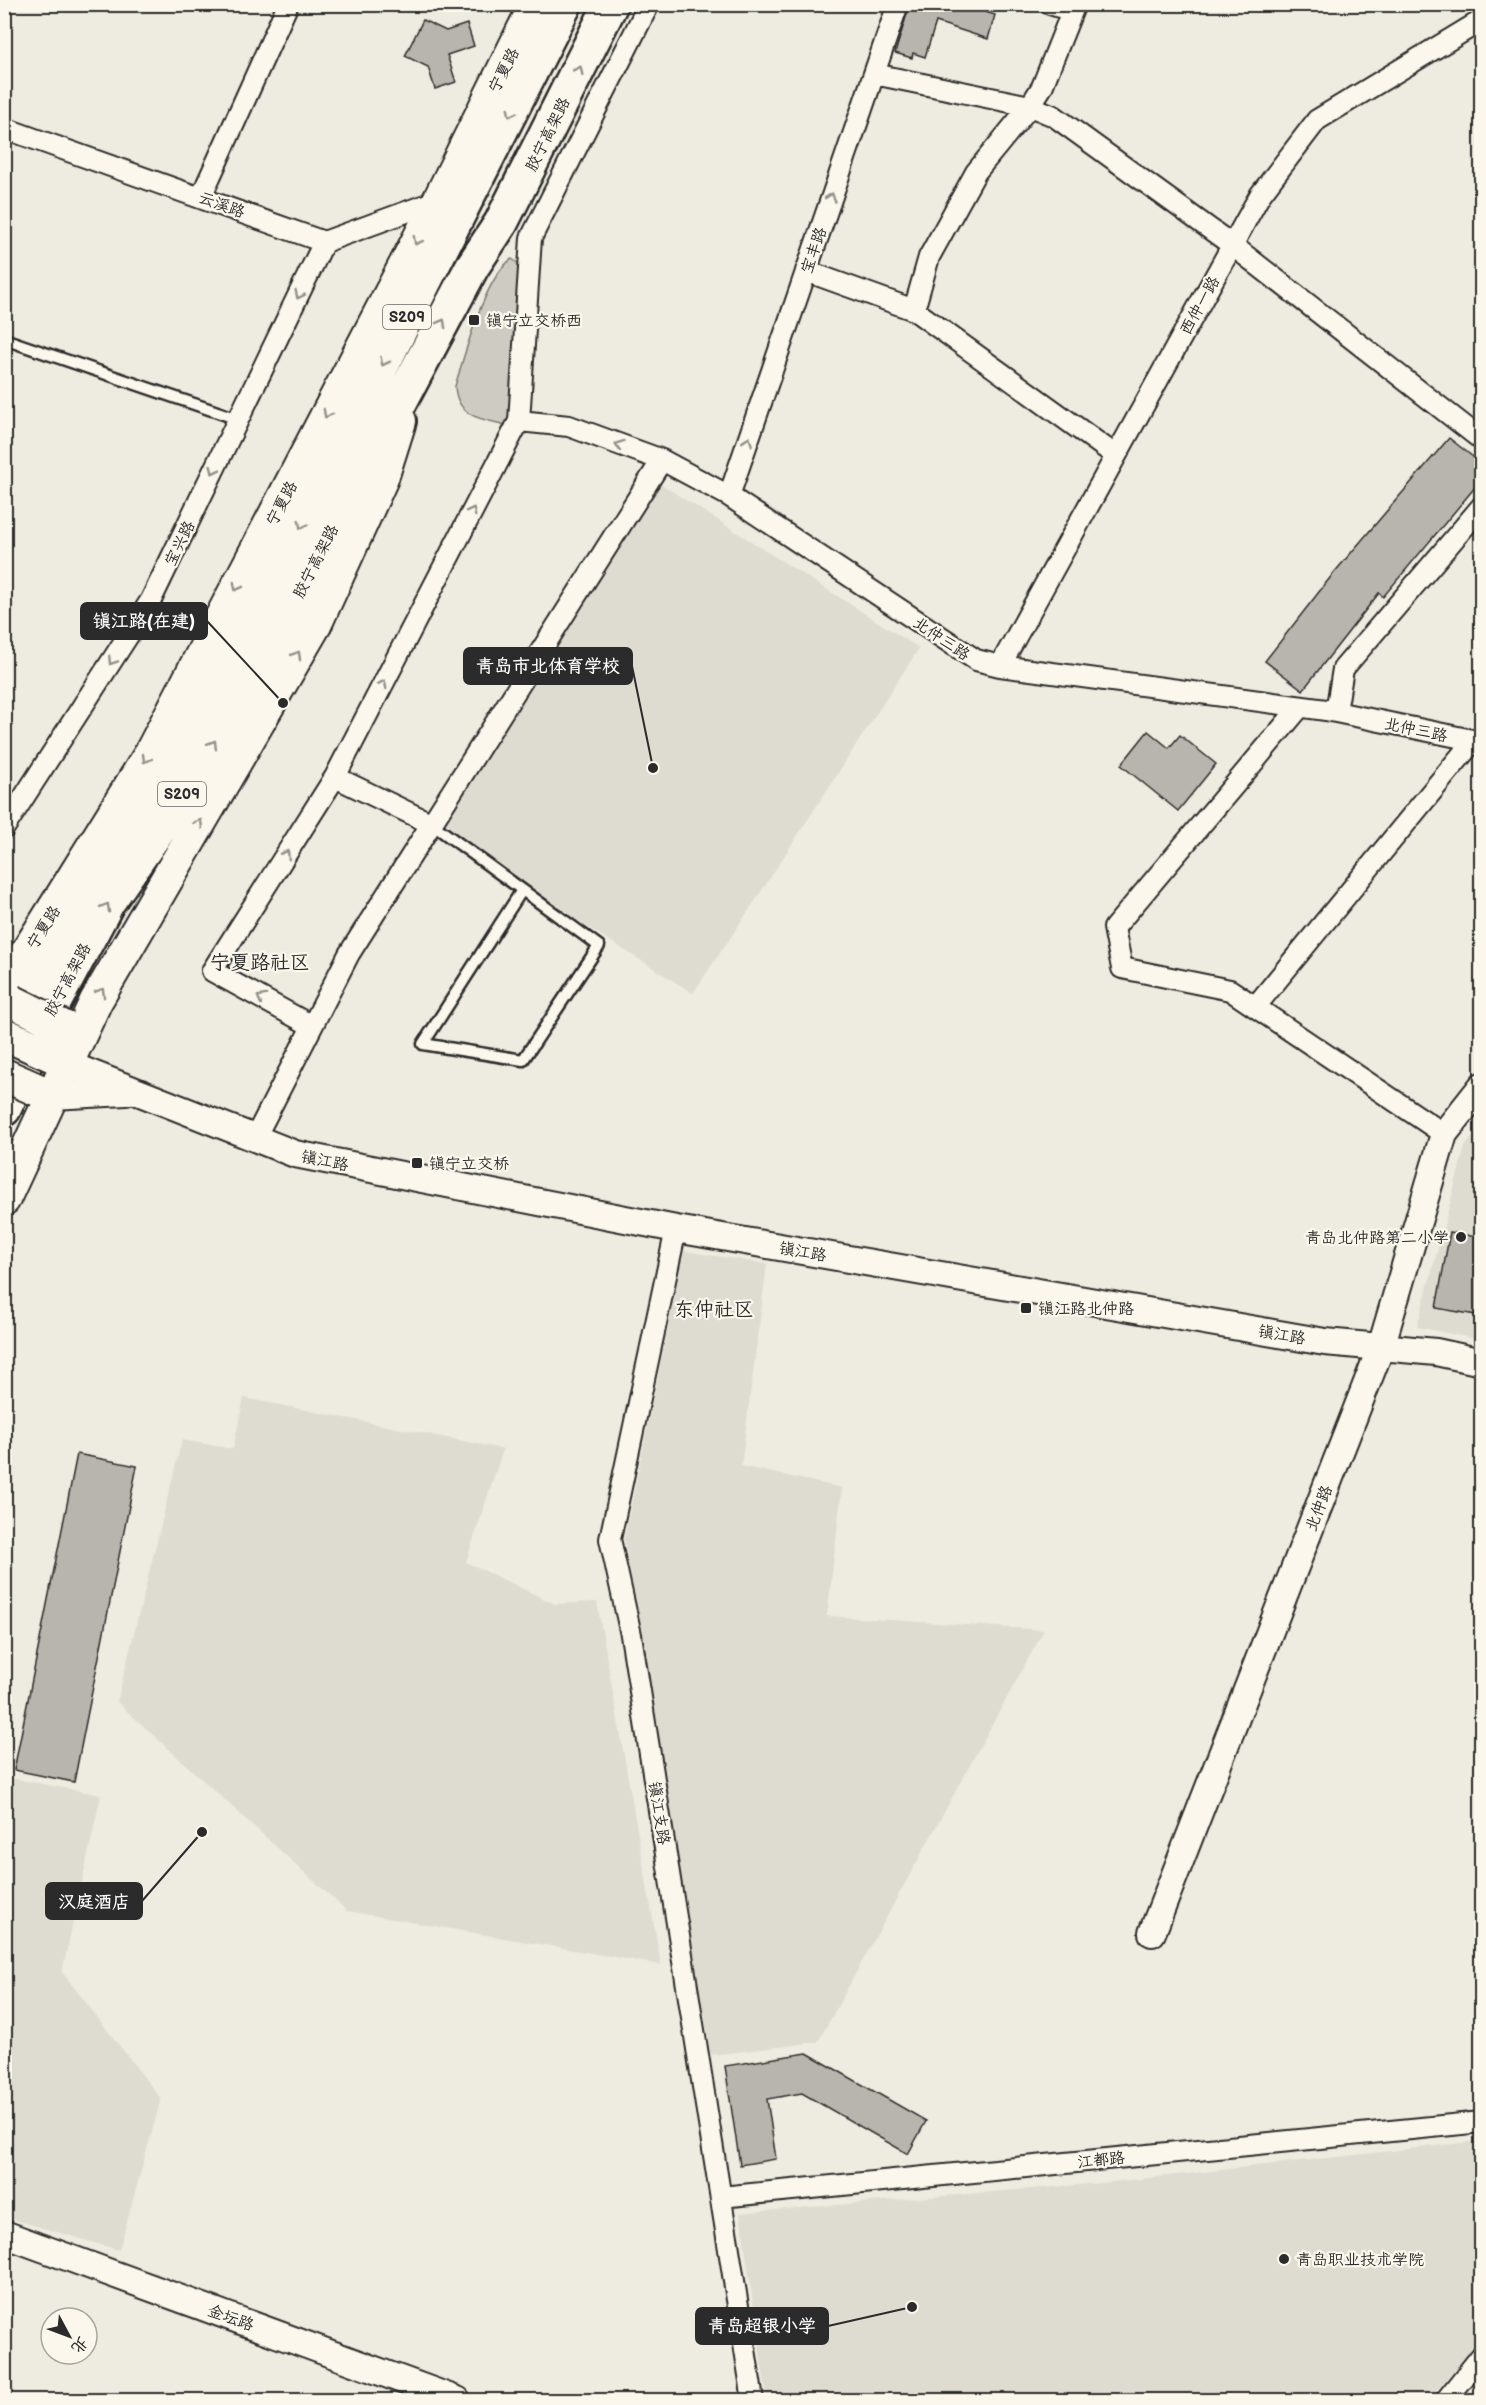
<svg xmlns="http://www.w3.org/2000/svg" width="1486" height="2405" viewBox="0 0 1486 2405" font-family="'Balsamiq Sans','LXGW WenKai TC',sans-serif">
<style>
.built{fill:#dedbd1}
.green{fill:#cecbc2;stroke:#7c7b76;stroke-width:1.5}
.building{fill:#b8b5ae;stroke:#2b2b2b;stroke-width:1.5}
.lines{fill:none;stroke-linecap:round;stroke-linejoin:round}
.service-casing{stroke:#2b2b2b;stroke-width:15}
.minor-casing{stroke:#2b2b2b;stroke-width:24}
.tertiary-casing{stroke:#2b2b2b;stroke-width:30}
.primary-casing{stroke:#2b2b2b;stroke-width:36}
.trunk-casing{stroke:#2b2b2b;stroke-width:38}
.service{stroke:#fbf7ec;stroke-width:10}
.minor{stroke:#fbf7ec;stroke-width:20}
.tertiary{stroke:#fbf7ec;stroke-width:26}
.primary{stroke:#fbf7ec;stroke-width:32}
.trunk{stroke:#fbf7ec;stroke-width:33}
.primary-bridge-casing{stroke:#2b2b2b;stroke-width:36;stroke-linecap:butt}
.primary-bridge{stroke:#fbf7ec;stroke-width:32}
.oneway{stroke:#93918c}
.poi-dot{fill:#2b2b2b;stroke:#fbf7ec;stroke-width:2}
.labels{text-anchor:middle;stroke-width:4.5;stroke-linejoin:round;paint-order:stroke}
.shield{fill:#fbf7ec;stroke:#696865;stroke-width:1.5}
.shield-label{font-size:15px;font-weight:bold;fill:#2b2b2b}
.street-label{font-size:16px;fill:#2b2b2b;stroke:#fbf7ec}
.poi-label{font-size:16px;fill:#2b2b2b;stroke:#fbf7ec;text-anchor:start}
.quarter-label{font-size:20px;fill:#2b2b2b;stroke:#fbf7ec}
.leader{fill:none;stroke:#2b2b2b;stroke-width:2}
.callout-dot{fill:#2b2b2b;stroke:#fbf7ec;stroke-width:2}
.callout{fill:#2b2b2b;stroke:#2b2b2b;stroke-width:2}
.callout-label{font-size:18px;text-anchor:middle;font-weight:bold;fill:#fff}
</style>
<rect width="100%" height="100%" fill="#eeebe0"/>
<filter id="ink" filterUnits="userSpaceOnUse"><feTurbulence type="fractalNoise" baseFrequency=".0167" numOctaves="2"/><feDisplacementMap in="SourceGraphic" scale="12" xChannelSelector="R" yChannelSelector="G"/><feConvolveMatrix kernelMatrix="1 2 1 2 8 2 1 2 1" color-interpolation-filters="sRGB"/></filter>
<g filter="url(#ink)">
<path class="built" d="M648 476 919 648 755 901 693 993 427 826Z
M1481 1125V1340L1417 1327 1465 1147Z
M684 1251 767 1264 741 1466 842 1488 827 1616 1044 1630 818 2042 711 2055 624 1539Z
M244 1398 503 1449 466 1562 555 1604 597 1602 661 1965 347 1911 117 1702 182 1440 233 1449Z
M5 1777 101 1795 62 1972 161 2099 119 2250 5 2217Z
M1481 2141V2337L1429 2400H767L740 2213 1113 2182Z"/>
<path class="green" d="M512 259 520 265 510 418 507 425C482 419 457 418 455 386 465 354 485 276 512 259Z"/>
<path class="building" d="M910 4H960L995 15 988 39 936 22 925 57 913 53 912 58 895 53Z
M423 20 446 31 467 24 474 46 447 55 456 82 435 89 428 67 405 56Z
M1449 438 1482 464V479L1383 597 1379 593 1303 690 1265 661 1333 574Z
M1148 731 1169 748 1180 735 1216 764 1178 811 1121 765Z
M1450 1232 1482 1238V1316L1436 1308Z
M77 1454 137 1466 74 1782 14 1770Z
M807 2053 926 2121 908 2154 802 2093 767 2099 776 2159 740 2165 725 2066Z"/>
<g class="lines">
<defs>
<path id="service" d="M4 339 238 419
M432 824 599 946 523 1060 423 1044 522 890"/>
<path id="minor" d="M1050 4 1072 11
M874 74 1030 106 1054 116 1232 245 1482 440
M4 128 324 242 439 200
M201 197 288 4
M806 271 914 310 1115 455
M914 310 929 257 976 172 1030 106 1042 87 1075 4
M519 421 569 426 662 460 729 496 976 660 1000 666 1326 710 1482 742
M729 496 898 4
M1000 666 1260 195 1317 120 1482 20
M1300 707 1114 928 1122 968 1230 990 1444 1134
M1336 712 1343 669 1482 506
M335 777 432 824
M4 828 151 600 324 242
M1255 1007 1474 740
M312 1026 212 971 335 777 519 421 531 238 649 4
M255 1138 349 954 662 460
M676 1229 610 1539 631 1635 753 2400
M721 2197 1482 2122
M1446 2400 1482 2355"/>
<path id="tertiary" d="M67 1064 295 1154 676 1229 1325 1342 1436 1352 1482 1362
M52 1096 126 1092
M1152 1933 1381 1347 1444 1134 1482 1086
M4 2234 457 2400"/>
<path id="primary" d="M4 989 149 756 439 200 536 4
M4 1199 96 1001 315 625 382 478 400 421"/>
<path id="trunk" d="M4 1049 87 885 207 705 265 597 565 4
M4 1109 46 1018 108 902 174 807 227 722 288 613 472 267 501 223 611 4"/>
</defs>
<use href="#service" class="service-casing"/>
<use href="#minor" class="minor-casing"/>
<use href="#tertiary" class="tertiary-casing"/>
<use href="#primary" class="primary-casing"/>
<use href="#trunk" class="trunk-casing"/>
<use href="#service" class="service"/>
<use href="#minor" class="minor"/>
<use href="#tertiary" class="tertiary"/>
<use href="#primary" class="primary"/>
<use href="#trunk" class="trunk"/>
<defs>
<path id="primary-bridge" d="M12 1001 66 1028
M4 1034 53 1056
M4 1075 38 1090"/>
</defs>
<use href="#primary-bridge" class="primary-bridge-casing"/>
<use href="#primary-bridge" class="primary-bridge"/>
</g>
<defs><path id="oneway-chevron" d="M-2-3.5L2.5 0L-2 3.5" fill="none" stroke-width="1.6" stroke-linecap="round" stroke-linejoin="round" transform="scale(1.5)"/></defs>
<g class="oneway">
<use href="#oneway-chevron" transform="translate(579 70) rotate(-64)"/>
<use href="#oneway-chevron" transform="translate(511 113) rotate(117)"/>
<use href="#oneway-chevron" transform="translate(831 197) rotate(-71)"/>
<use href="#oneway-chevron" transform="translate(417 241) rotate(118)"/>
<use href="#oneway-chevron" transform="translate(299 295) rotate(116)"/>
<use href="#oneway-chevron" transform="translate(442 323) rotate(-62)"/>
<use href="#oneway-chevron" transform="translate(384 362) rotate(117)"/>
<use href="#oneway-chevron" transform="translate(327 414) rotate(118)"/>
<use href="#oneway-chevron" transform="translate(748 441) rotate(-71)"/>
<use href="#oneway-chevron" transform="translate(619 445) rotate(-160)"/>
<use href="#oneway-chevron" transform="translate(214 470) rotate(116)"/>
<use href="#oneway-chevron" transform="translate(472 511) rotate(-63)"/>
<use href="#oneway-chevron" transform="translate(302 525) rotate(117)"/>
<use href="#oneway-chevron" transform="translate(237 587) rotate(118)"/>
<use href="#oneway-chevron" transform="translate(297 655) rotate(-60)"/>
<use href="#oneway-chevron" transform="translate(112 661) rotate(123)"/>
<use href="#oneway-chevron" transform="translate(383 684) rotate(-63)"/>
<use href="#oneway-chevron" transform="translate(213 744) rotate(-58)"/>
<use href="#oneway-chevron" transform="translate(146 759) rotate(120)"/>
<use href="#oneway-chevron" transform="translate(199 823) rotate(-60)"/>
<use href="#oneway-chevron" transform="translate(286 854) rotate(-58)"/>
<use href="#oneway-chevron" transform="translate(106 907) rotate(-60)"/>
<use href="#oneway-chevron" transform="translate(101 992) rotate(-60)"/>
<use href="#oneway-chevron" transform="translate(261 998) rotate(-151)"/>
</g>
</g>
<g class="poi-dot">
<rect x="468" y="314" width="12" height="12" rx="3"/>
<rect x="411" y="1157" width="12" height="12" rx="3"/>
<circle cx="1461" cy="1237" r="6"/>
<rect x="1020" y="1302" width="12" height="12" rx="3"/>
<circle cx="1284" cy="2259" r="6"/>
</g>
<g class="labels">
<g class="shield">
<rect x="383" y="305" width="48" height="24" rx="4.5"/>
<rect x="158" y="782" width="48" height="24" rx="4.5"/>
</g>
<g class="shield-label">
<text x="407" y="322">S209</text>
<text x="182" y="799">S209</text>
</g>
<g class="street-label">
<text transform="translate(503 70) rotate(-63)" y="6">宁夏路</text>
<text transform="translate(547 134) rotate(-64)" y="6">胶宁高架路</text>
<text transform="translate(222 204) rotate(20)" y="6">云溪路</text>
<text transform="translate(813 250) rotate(-71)" y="6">宝丰路</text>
<text transform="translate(1199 305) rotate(-61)" y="6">西仲一路</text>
<text transform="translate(281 503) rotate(-62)" y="6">宁夏路</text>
<text transform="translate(179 543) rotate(-64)" y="6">宝兴路</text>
<text transform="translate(315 561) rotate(-63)" y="6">胶宁高架路</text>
<text transform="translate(942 638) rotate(34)" y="6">北仲三路</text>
<text transform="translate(1416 729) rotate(12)" y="6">北仲三路</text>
<text transform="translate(43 927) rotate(-58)" y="6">宁夏路</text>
<text transform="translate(67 979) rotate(-62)" y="6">胶宁高架路</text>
<text transform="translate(325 1160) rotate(11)" y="6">镇江路</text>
<text transform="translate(803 1251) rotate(10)" y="6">镇江路</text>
<text transform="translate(1282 1334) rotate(10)" y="6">镇江路</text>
<text transform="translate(1318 1508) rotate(-69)" y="6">北仲路</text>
<text transform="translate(660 1813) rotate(81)" y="6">镇江支路</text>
<text transform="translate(1101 2159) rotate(-6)" y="6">江都路</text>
<text transform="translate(231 2317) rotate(20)" y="6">金坛路</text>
</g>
<g class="poi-label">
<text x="486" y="326">镇宁立交桥西</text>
<text x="429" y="1169">镇宁立交桥</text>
<text x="1449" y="1243" text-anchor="end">青岛北仲路第二小学</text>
<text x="1038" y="1314">镇江路北仲路</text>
<text x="1296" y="2265">青岛职业技术学院</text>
</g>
<g class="quarter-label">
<text x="260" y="969">宁夏路社区</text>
<text x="714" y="1316">东仲社区</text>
</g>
</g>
<path class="leader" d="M283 703L207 621M653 768L632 666M202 1832L142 1901M912 2307L828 2326"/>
<g class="callout-dot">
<circle cx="283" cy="703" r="6"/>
<circle cx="653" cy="768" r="6"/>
<circle cx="202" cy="1832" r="6"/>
<circle cx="912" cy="2307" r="6"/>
</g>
<g class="callout">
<rect x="81" y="603" width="126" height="36" rx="6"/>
<rect x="464" y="648" width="168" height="36" rx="6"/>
<rect x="46" y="1883" width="96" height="36" rx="6"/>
<rect x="696" y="2308" width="132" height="36" rx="6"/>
</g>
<g class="callout-label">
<text x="144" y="627">镇江路(在建)</text>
<text x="548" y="672">青岛市北体育学校</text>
<text x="94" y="1908">汉庭酒店</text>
<text x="762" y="2332">青岛超银小学</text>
</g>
<rect width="1486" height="2405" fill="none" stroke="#fbf7ec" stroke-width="24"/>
<rect x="12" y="12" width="1462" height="2381" fill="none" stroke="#2b2b2b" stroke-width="2" filter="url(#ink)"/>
<g transform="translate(69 2336) rotate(131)"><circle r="28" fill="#fbf7ec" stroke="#a8a59f" stroke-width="1.5"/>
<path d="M0-4.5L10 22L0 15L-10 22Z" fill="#2b2b2b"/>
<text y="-9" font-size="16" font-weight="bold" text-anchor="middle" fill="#2b2b2b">北</text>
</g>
</svg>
